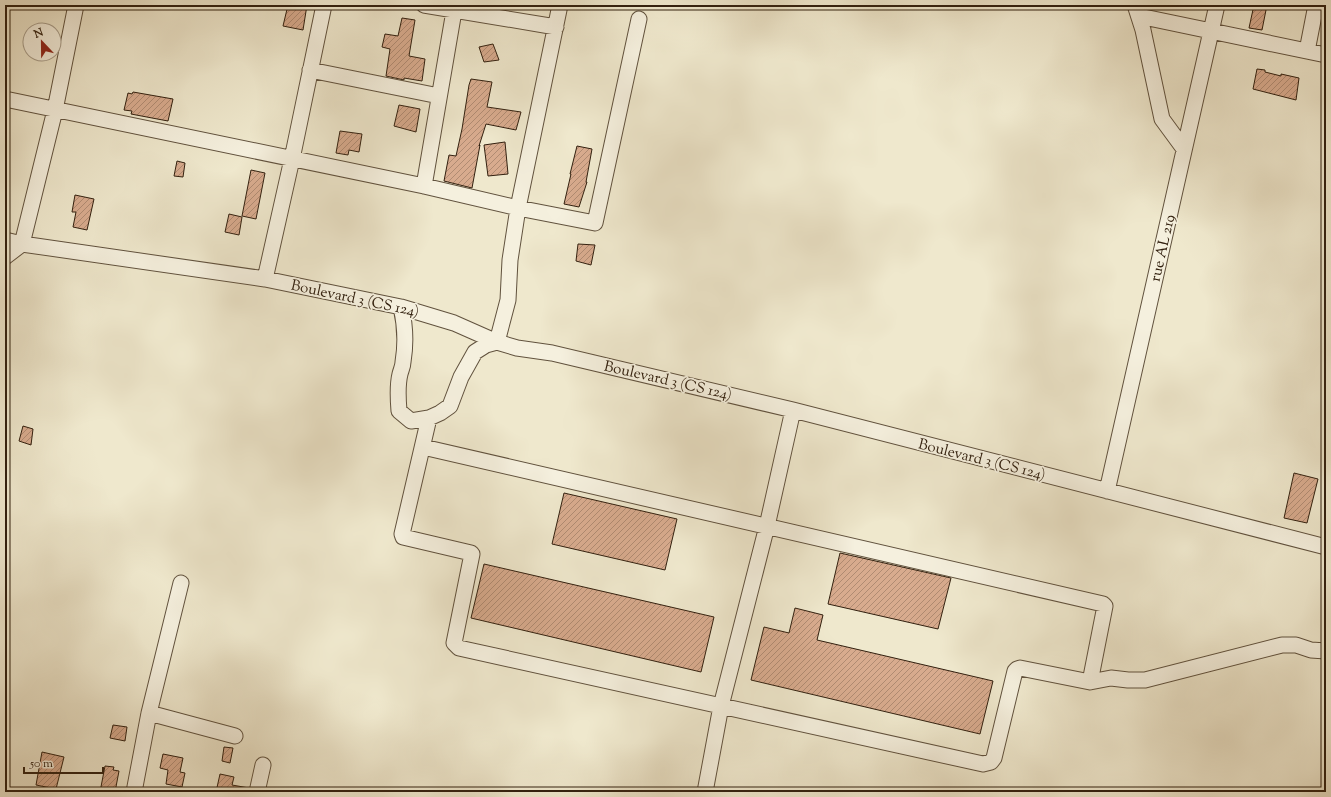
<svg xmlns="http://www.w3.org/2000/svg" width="1331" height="797" viewBox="0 0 1331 797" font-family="'Sorts Mill Goudy',serif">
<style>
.building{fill:url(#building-hatch);stroke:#32200f}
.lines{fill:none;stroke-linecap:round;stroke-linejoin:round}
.minor-casing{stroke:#61523e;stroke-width:17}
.minor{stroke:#f5f0de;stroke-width:15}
.labels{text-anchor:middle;stroke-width:3.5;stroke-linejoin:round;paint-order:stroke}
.street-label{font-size:15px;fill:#32200f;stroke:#f5f0de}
</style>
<defs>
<pattern id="building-hatch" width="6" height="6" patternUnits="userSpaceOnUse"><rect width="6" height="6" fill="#d8ab8e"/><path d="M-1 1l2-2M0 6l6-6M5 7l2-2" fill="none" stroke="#b08b72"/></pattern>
</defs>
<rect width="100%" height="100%" fill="#efe8cd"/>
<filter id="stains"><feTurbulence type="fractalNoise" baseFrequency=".005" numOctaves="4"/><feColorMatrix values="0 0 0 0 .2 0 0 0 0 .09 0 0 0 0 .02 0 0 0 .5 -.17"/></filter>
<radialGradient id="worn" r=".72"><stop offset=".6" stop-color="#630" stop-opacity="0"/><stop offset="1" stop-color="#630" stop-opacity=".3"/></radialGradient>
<path class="building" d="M288 5H307L303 30 283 26Z
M1254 5H1267L1262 30 1249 28Z
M402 18 415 20 409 56 425 59 422 81 404 78V80L386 76 390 49 382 47 385 34 398 36Z
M493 44 499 60 484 62 479 47Z
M1257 69 1265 70V72L1281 76V74L1299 78 1296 100 1253 89Z
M471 79 492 82 487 107 521 112 516 130 486 124 479 146 480 145 472 188 444 181 449 155 456 156 462 129 469 85Z
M133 92 173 99 168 121 131 114 132 111 124 110 128 93 132 94Z
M399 105 420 109 416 132 394 126Z
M340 131 362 134 359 152 349 150 348 155 336 153Z
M505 142 508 174 488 176 484 145Z
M577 146 592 149 586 182H587L579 207 564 204 571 174H570Z
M177 161 185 163 183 177 174 176Z
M251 170 265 173 256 219 242 216Z
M75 195 94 199 87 230 73 227 76 212H72Z
M229 214 242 217 239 235 225 232Z
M578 244 595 245 591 265 576 261Z
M23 426 33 429 31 445 19 441Z
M1294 473 1318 479 1307 523 1284 518Z
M564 493 677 519 665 570 552 544Z
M840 553 951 578 938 629 828 604Z
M484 564 714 617 701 672 471 618Z
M795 608 823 615 817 640 993 681 980 734 751 680 764 627 789 633Z
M113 725 127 727 125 741 110 738Z
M224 747 233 748 230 763 222 761Z
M42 752 64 757 56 789 36 785Z
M163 754 183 758 180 772 185 773 182 787 166 784 168 770 160 768Z
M105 766 114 767 113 770 119 771 115 792H100Z
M220 774 234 777 232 785 249 788 248 792H216Z"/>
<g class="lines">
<defs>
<path id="minor" d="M424 5 556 27
M1135 5 1143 30 1162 119 1184 149
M1139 16 1326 55
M1307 51 1316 5
M310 70 439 96
M5 99 424 186 518 208 595 223 639 19
M424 186 454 11
M5 240 22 244 265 279 401 307 454 323 497 342 517 348 552 353 793 410 1326 547
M5 257 22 244 55 110 76 5
M265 279 292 159 324 5
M401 307C405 324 406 344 403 362 403 366 401 370 400 374 397 386 398 399 399 411L411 421 429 418 440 413 450 406 461 377 475 352 486 345 497 342 508 300 510 260 518 208 560 5
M429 418 402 534 403 537 471 553 472 554 454 643 459 648 983 764 991 762 994 758 1015 671 1017 669 1020 668 1090 682 1111 678 1128 680H1145L1282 645H1296L1311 650 1326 651
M423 447 1103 604 1105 606 1090 682
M1107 491 1217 5
M149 713 235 736
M134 792 149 713 181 583
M257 792 263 765
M705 792 721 706 767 526 793 410"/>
</defs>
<use href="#minor" class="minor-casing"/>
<use href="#minor" class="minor"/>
</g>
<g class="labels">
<g class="street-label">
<text transform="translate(1162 248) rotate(-77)" y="5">rue AL 219</text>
<text transform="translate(355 298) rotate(12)" y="5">Boulevard 3 (CS 124)</text>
<text transform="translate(668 380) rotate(13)" y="5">Boulevard 3 (CS 124)</text>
<text transform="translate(982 459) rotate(14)" y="5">Boulevard 3 (CS 124)</text>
</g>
</g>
<rect width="1331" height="797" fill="none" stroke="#efe8cd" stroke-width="20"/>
<rect x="6" y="6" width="1319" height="785" fill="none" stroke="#32200f" stroke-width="2"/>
<rect x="10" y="10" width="1311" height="777" fill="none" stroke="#32200f"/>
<g transform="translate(42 42) rotate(338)"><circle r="19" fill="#f5f0de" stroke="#a79d8b"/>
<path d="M0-3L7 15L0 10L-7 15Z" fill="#8f2418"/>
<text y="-6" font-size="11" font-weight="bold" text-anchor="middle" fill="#32200f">N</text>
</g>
<path d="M24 767v6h79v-6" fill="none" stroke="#32200f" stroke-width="2"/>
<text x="30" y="767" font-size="12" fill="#32200f" stroke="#f5f0de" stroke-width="3" paint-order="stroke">50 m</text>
<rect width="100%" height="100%" filter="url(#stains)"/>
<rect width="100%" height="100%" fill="url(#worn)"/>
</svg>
